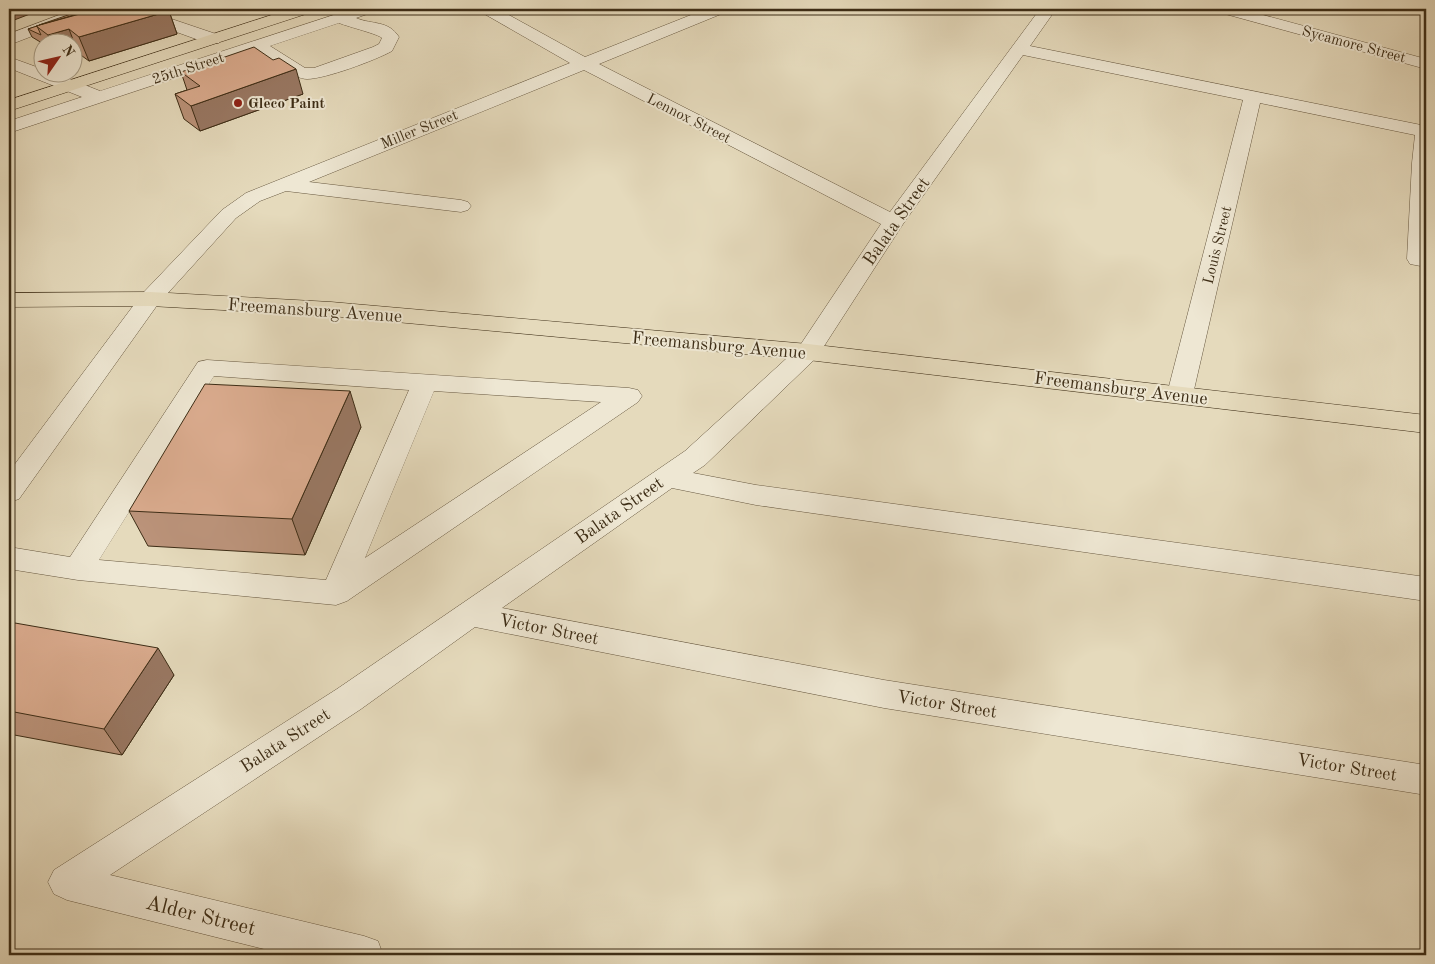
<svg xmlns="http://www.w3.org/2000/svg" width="1435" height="964" viewBox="0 0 1435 964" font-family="'Old Standard TT',serif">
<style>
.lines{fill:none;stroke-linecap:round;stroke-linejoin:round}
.minor-casing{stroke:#675840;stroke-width:1}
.major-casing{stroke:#3d2d16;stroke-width:1}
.minor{fill:#eee7d3;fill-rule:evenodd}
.major{fill:#e5dabc;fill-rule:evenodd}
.wall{fill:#bb937a;stroke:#3d2d16}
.shaded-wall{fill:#997863;stroke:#3d2d16}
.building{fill:#daab8e;stroke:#3d2d16}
.poi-dot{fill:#8f2418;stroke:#eee7d3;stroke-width:2}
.labels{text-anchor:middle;stroke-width:4;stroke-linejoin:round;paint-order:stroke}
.far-street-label{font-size:15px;fill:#3d2d16;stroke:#eee7d3}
.far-poi-label{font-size:15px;font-weight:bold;fill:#3d2d16;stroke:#eee7d3;text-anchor:start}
.street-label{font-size:18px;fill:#3d2d16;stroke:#eee7d3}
.near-street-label{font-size:21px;fill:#3d2d16;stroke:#eee7d3}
</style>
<rect width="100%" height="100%" fill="#e5dabc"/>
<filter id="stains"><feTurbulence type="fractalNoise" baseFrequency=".004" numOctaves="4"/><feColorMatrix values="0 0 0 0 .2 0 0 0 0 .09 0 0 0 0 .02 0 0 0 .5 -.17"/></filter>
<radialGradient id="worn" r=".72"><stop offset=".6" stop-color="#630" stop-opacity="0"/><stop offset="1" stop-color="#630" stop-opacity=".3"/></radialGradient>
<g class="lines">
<defs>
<path id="minor" d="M75 9H97L95 12 9 45V34Z
M119 9H142L219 35 221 39 219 43H207L121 12Z
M352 9H375L373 12 356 18C373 25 388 20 399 37L392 51C376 60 325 79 307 79 295 79 264 60 256 51L9 133V121L82 97 9 68V57L42 69V72H52L100 91ZM339 23C349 27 378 34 382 38L379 44 373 47 314 68H305L270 46Z
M479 9H498L585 57 706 9H728L726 12 599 64 890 212 1040 9H1056L1030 46 1426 126V267L1410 264 1407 259 1412 163 1415 135 1260 103 1193 394 1189 400 1180 402 1171 400 1167 394 1243 100 1023 55 903 224 817 357 705 465 693 473 756 485 1426 577V601L756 505 672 488 502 608 884 680 1426 765V795L884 708 475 627 361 709 110 875 364 936 378 941 383 955H288L67 900 54 894 48 882 54 870 337 689 685 451 799 347 881 224 584 70 309 182 461 200 468 202 471 206 468 210 461 212 286 191 260 201 236 218 158 304 19 499 9 502V472L142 294 222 210 246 193 570 63 481 12Z
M1216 9H1241L1426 59V69L1218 12Z
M207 360 629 388 638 390 642 396 638 402 347 601 336 605 78 580 9 569V547L70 557 198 362ZM214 376 409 390 326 580 99 560ZM434 391 601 402 365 558Z"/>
<path id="major" d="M290 9H314L312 12 9 111V100Z
M150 292 331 302 808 344 1426 415V433L808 360 331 316 150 306 9 307V293Z"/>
</defs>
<use href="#minor" class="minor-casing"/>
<use href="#major" class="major-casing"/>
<use href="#minor" class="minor"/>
<use href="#major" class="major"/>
</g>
<path class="wall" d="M79 9 169 11 177 34 89 61 78 53 72 42 42 43 32 37 28 29 81 13Z
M181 72 303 94 200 131 184 119 175 94 187 90Z
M361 427 305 555 148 546 129 511Z
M9 631 174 675 122 755 9 734Z"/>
<path class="shaded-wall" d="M9 9H43L9 22Z
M169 11 177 34 89 61 79 37Z
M69 29 78 53 72 54V42H51L48 35Z
M296 69 303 94 200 131 191 106Z
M350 391 361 427 305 555 292 519Z
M158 648 174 675 122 755 104 729Z"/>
<path class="building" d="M79 9H98L86 12Z
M98 9H166L169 11 79 37 69 29 48 35 36 26Z
M71 14 74 15 39 25Z
M37 26 41 35 28 29Z
M254 47 273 60 279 58 296 69 191 106 175 94 200 86 181 72Z
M205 384 350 391 292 519 129 511Z
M15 623 158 648 104 729 9 711V631Z"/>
<circle class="poi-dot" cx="238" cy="103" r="5"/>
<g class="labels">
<g class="far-street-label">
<text transform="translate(1354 44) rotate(15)" y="5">Sycamore Street</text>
<text transform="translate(188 68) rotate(-18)" y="5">25th Street</text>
<text transform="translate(689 118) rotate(27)" y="5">Lennox Street</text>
<text transform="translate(419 129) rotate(-22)" y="5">Miller Street</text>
<text transform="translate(1217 245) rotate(-76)" y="5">Louis Street</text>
</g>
<g class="far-poi-label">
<text x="248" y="108">Gleco Paint</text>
</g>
<g class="street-label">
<text transform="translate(896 221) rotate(-55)" y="6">Balata Street</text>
<text transform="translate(315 310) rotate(4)" y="6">Freemansburg Avenue</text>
<text transform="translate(719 345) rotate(5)" y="6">Freemansburg Avenue</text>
<text transform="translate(1121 388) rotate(7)" y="6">Freemansburg Avenue</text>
<text transform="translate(619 510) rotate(-35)" y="6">Balata Street</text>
<text transform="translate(549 629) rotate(11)" y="6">Victor Street</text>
<text transform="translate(947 704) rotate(9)" y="6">Victor Street</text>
<text transform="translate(285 740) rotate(-33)" y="6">Balata Street</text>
<text transform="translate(1347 767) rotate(9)" y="6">Victor Street</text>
</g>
<g class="near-street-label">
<text transform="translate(201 915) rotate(14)" y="7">Alder Street</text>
</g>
</g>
<rect width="1435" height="964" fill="none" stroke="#e5dabc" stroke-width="30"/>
<rect x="10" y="10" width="1415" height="944" fill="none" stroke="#3d2d16" stroke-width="2.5"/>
<rect x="15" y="15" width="1405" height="934" fill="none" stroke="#3d2d16"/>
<g transform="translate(58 58) rotate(56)"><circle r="24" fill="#eee7d3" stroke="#a79d87"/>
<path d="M0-4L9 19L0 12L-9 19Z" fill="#8f2418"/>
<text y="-8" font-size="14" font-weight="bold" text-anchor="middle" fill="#3d2d16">N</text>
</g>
<rect width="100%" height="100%" filter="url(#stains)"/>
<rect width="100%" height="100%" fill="url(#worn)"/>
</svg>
